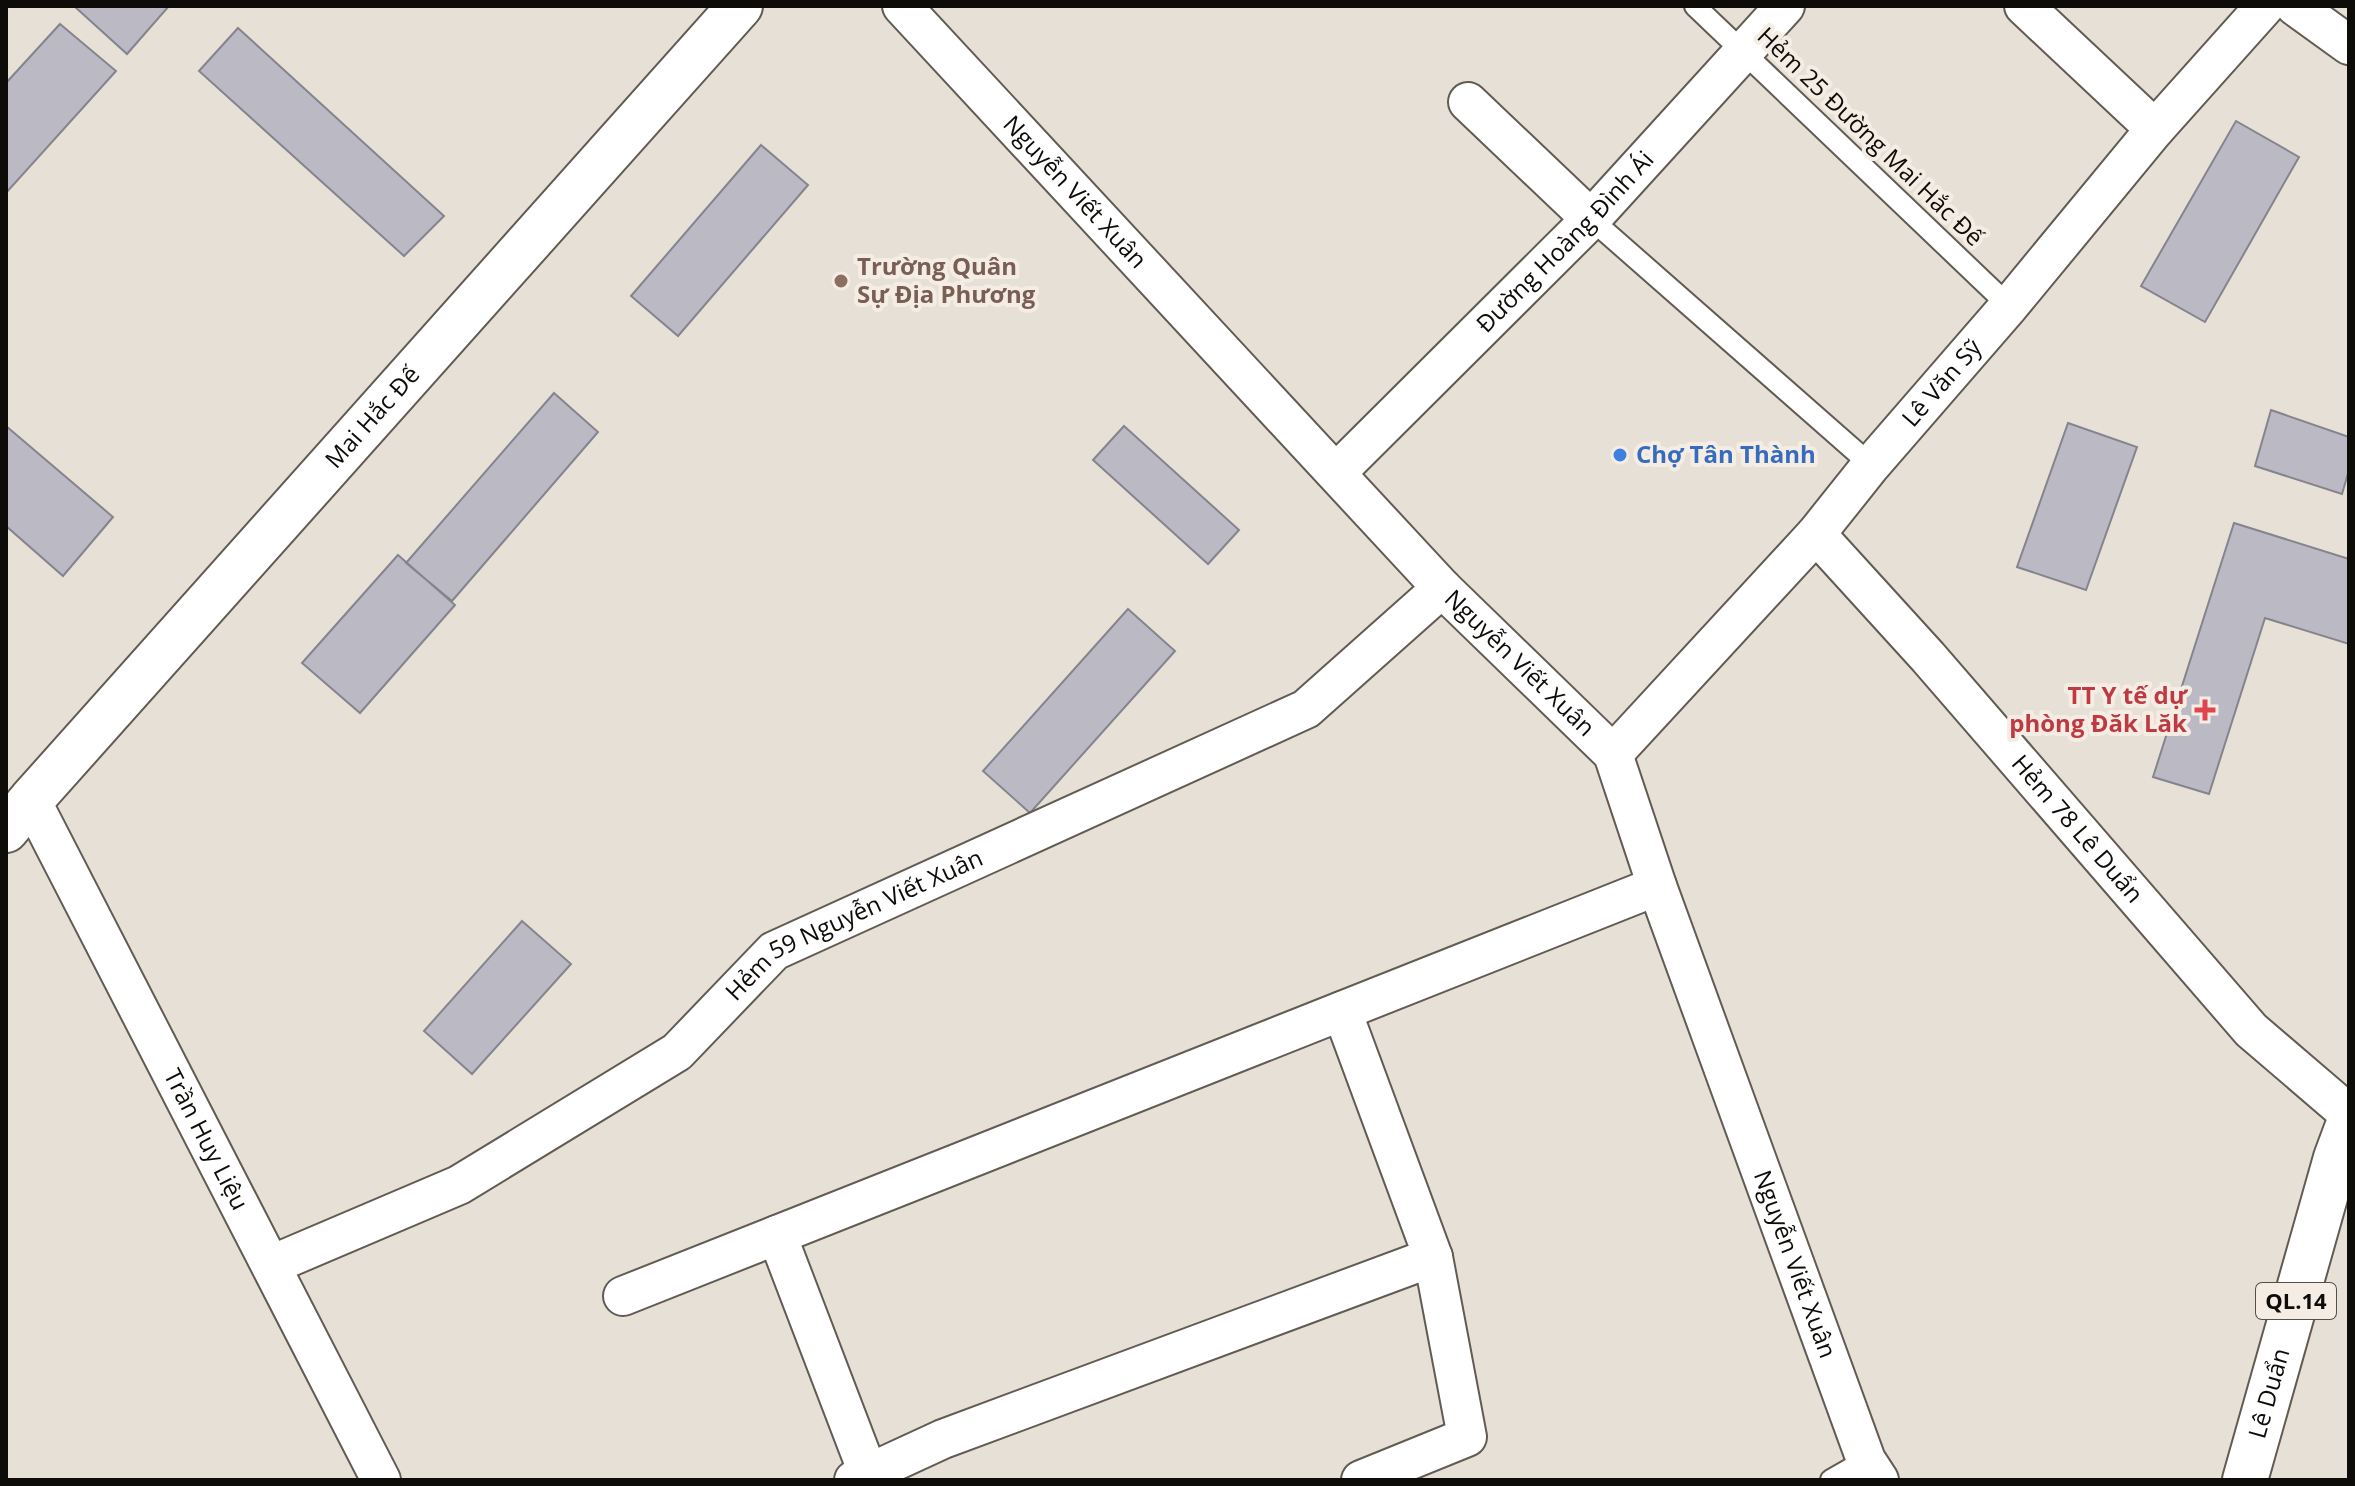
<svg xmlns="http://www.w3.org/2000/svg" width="2355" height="1486" viewBox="0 0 2355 1486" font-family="'Open Sans',sans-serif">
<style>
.building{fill:#bab9c4;stroke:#85848e;stroke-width:2}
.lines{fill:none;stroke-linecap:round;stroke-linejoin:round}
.lane-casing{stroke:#615b53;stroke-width:24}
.street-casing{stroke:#615b53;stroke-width:42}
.secondary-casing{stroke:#615b53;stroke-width:48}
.primary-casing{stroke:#615b53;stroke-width:48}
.lane{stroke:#fff;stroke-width:20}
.street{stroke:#fff;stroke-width:38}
.secondary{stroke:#fff;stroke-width:44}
.primary{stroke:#fff;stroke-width:44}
.education-dot{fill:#8d6e63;stroke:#f5ede4;stroke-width:3}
.shop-dot{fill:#3f7fe0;stroke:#f5ede4;stroke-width:3}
.health-dot{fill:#e0444e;stroke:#f5ede4;stroke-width:3}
.labels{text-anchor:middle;stroke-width:8;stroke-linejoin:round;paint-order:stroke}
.shield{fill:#f5ede4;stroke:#53504b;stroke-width:2}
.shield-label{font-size:22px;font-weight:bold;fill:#0e0c09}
.street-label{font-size:24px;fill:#0e0c09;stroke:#f5ede4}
.education-label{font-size:24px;font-weight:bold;fill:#785e54;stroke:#f5ede4;text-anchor:start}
.shop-label{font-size:24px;font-weight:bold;fill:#366cbe;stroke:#f5ede4;text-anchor:start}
.health-label{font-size:24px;font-weight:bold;fill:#be3a42;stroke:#f5ede4;text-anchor:end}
</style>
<rect width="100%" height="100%" fill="#e7e0d7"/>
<path class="building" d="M74 6H169L127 54Z
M60 24 116 71 6 193V83Z
M238 28 444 216 404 256 199 71Z
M2236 121 2299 157 2205 322 2141 286Z
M761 145 808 185 678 336 631 296Z
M554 393 598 432 452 601 406 563Z
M2271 410 2349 437V470L2342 494 2255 466Z
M2068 423 2137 447 2086 590 2017 567Z
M6 426 113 517 63 576 6 526Z
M1124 426 1239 530 1208 564 1093 460Z
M2234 523 2349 559V644L2265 618 2209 794 2153 777Z
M398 555 455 605 360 713 302 663Z
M1128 609 1175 651 1030 813 983 771Z
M522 921 571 964 472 1074 424 1031Z"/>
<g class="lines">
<defs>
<path id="lane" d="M1695 6 2009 306
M1591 219 1871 465
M1831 1480 1866 1460"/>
<g id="street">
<path id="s1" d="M902 6 1442 588 1613 754 1657 886 1866 1460 1879 1480"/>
<path d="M2024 6 2155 129"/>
<path d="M2295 6 2349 45"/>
<path d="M1468 102 1591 219"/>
<path id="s2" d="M1337 472 1591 219 1785 6"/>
<path id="s3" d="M1816 534 1928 657 2251 1030 2349 1114"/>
<path id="s4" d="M1613 754 1816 534 1871 465 2009 306 2155 129 2265 6"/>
<path id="s5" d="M31 800 381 1480"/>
<path d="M777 1235 868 1473"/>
<path id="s6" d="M271 1265 459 1185 677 1052 774 951 1306 709 1442 588"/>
<path d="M623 1296 1657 886"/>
<path d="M854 1480 943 1439 1433 1257 1342 1011"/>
<path d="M1361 1480 1467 1437 1433 1257"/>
</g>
<g id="secondary">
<path id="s7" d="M6 830 31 800 740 6"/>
</g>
<g id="primary">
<path id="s8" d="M2245 1480 2336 1158 2349 1123"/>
</g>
</defs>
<use href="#lane" class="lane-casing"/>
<use href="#street" class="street-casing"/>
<use href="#secondary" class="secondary-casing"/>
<use href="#primary" class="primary-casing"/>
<use href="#lane" class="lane"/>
<use href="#street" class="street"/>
<use href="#secondary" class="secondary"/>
<use href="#primary" class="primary"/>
</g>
<circle class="education-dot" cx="841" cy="281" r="8"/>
<circle class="shop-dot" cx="1620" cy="455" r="8"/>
<path class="health-dot" d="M2201 698h8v8h8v8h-8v8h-8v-8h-8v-8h8z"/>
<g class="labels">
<rect class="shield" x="2256" y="1283" width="80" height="36" rx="6"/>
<g class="shield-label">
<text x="2296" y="1309">QL.14</text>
</g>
<g class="street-label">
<text transform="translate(1870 137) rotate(44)" y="8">Hẻm 25 Đường Mai Hắc Đế</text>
<text dy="8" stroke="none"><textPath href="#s1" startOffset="254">Nguyễn Viết Xuân</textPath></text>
<text dy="8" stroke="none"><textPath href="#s2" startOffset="324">Đường Hoàng Đình Ái</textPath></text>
<text dy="8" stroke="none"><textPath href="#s4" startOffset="496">Lê Văn Sỹ</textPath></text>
<text dy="8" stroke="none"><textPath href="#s7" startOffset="552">Mai Hắc Đế</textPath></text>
<text dy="8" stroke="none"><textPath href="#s1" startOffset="902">Nguyễn Viết Xuân</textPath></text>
<text dy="8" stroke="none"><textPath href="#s3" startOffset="394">Hẻm 78 Lê Duẩn</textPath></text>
<text dy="8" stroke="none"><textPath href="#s6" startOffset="682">Hẻm 59 Nguyễn Viết Xuân</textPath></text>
<text dy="8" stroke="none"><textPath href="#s5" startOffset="382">Trần Huy Liệu</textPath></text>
<text dy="8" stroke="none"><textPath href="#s1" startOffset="1574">Nguyễn Viết Xuân</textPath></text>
<text dy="8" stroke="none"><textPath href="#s8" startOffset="90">Lê Duẩn</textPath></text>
</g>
<g class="education-label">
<text x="857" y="275">Trường Quân<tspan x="857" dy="28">Sự Địa Phương</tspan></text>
</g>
<g class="shop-label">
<text x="1636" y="463">Chợ Tân Thành</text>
</g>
<g class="health-label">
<text x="2187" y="704">TT Y tế dự<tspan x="2187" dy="28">phòng Đăk Lăk</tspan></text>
</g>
</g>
<rect width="2355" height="1486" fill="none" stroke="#0e0c09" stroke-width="16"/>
</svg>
